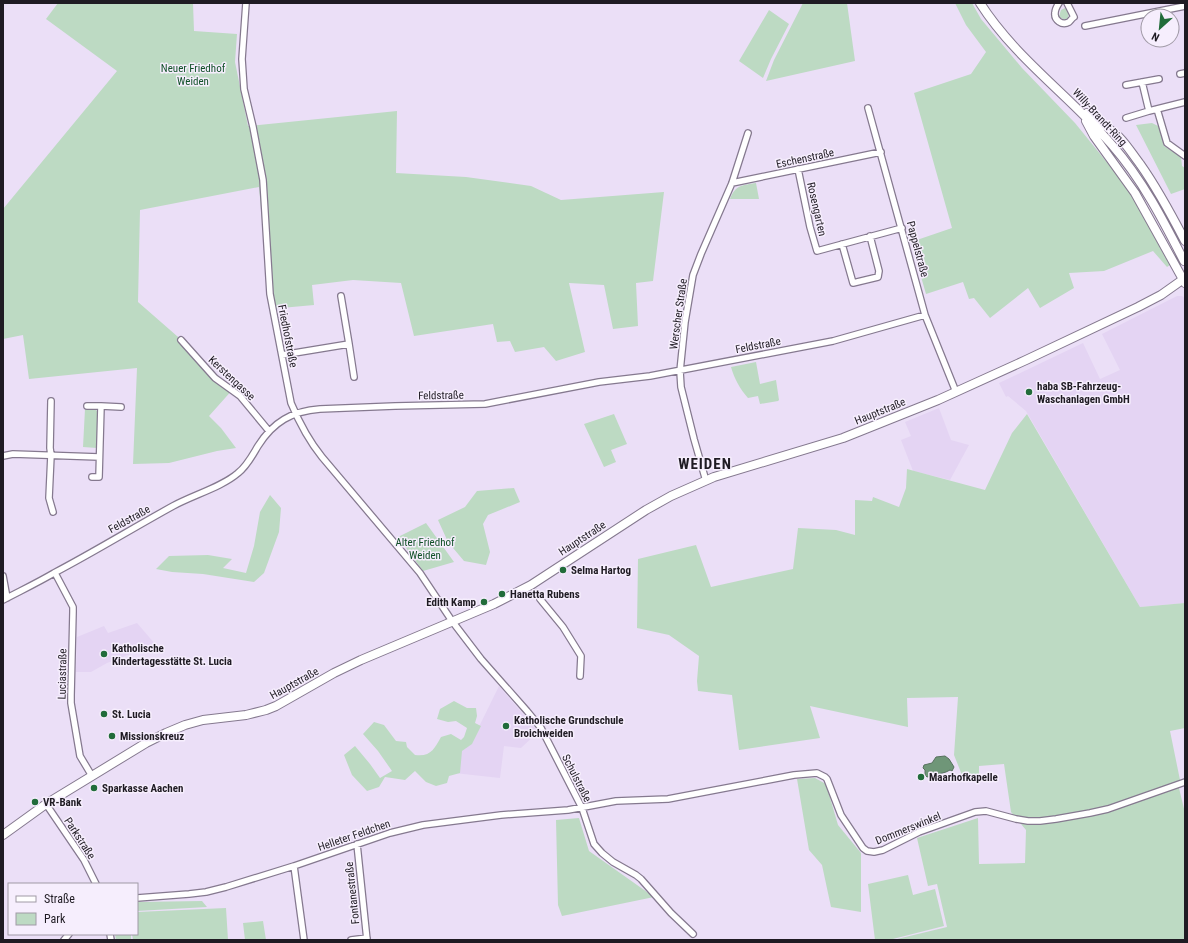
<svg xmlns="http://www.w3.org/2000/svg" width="1188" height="943" viewBox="0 0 1188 943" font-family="'Roboto Condensed',sans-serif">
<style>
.built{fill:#e4d4f3}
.green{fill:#bddac3}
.water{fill:#6f9678;stroke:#57715e}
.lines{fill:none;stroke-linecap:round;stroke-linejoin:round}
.street-tunnel{stroke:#c2b8cd;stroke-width:5.5;stroke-dasharray:5.5 3;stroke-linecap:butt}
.street-casing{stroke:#85798f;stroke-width:8}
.secondary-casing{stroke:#85798f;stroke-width:10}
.street{stroke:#fff;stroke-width:5.5}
.secondary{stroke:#fff;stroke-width:8}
.poi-dot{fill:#216c3a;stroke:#f6eefd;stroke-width:1.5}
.labels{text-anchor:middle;stroke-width:3;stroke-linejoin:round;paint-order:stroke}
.park-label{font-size:11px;fill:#105027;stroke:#f6eefd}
.street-label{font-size:11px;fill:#1f1b23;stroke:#f6eefd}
.poi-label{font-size:11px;font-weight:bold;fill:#1f1b23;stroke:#f6eefd;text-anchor:start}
.district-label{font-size:15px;font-weight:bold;letter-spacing:1px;fill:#1f1b23;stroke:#f6eefd}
</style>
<rect width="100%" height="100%" fill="#ebdff7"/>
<path class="built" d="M1177 296H1182L1185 298V603L1140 607 1026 411 1008 396 1006 397 999 383 1083 343 1100 379 1120 370 1102 334Z
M939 408 951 440 969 445 950 480 913 471 901 440 911 436 905 422Z
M137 623 155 644 107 663 91 672H76L77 637 104 626 108 633Z
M499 686 538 732 521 748 504 746 500 778 436 771 471 743Z"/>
<path class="green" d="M58 3H193L194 31 237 34 235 62 248 126 397 111 396 173 466 177 531 186 561 200 664 192 653 281 636 283 638 326 613 329 604 285 569 283 585 352 556 361 544 347 515 352 510 341 497 342 493 324 414 336 401 283 353 280 312 285 314 305 270 309 259 187 140 210 138 302 193 350 214 373 234 388 209 416 221 428 236 448 217 451 169 463 133 464 137 368 29 379 23 335 3 339V209L117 71 46 19Z
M803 3H847L855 61 766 81 774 60Z
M955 3H972L981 19 1022 68 1075 123 1127 187 1170 265 1167 267 1153 251 1104 271 1069 273 1074 288 1040 308 1028 288 990 318 974 298 969 299 963 282 926 294 911 242 952 228 914 93 971 74 986 52 966 25Z
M1065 8C1073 16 1066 24 1059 16L1061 10Z
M769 10 789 24 771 59 763 78 739 61Z
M1152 123 1160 127 1164 146 1181 157 1182 166 1185 168V189L1171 194 1136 125Z
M756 183 759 199H730C735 185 743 185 756 183Z
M756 362 760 384 776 380 779 400 778 401 760 404 758 396 748 398C740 389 734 378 731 367Z
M85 409H95L98 412 97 448 83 447Z
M614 414 627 444 611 450 616 462 604 467 584 424Z
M1027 414 1140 607 1185 603V728L1170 731 1180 780 1179 788 1185 813V940H893L947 927 937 884 928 886 917 838 978 818 979 864 1025 863 1026 830 1011 812 1004 764 979 766V775H962L954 755 958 697 907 698 908 727 810 706 820 738 739 750 732 695 698 691 697 681 699 656 669 635 637 628 638 559 696 545 711 587 793 569 798 528 836 530 855 535V500L872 501 873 497 899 507 906 488 907 469 985 490 1012 433Z
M514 488 520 502 488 515 483 524 490 552 486 565 464 561 448 542 438 520 465 507 477 491Z
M270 495 281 508 279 532 264 573 254 582 203 574 172 572 156 569 169 556 208 555 232 559 223 568 246 573 254 546 260 512Z
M426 523 454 562 423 571 398 537Z
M454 701 467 708H476L477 716 475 723 481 726 472 744 462 751 460 773 449 776 447 783 436 786 426 782 415 771 405 780 385 777 379 787 367 791 352 775 344 755 355 746 370 764 380 778 392 771 378 751 363 734 374 722 384 725 396 741 406 742 407 747 415 755C431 757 434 749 441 737L451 734 461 740 464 737 467 728 456 721 448 722 437 719 440 709Z
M815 778 826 784 838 825 861 853V912L831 907 822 865 809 850 797 779Z
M579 818 589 851 654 897 562 916 558 905 556 820Z
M908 875 913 895 935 889 944 926 889 940H875L868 884Z
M202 901 207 907 137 911V902Z
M226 908 228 940H133L132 934H137V912Z
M263 921 266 940H245L243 923Z
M115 934H131V940H116Z"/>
<path class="water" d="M945 756 949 759 954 767 952 771 950 770 946 772 927 777 925 775V770L923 768 924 765 932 763 936 757Z"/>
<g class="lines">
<path class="street-tunnel" d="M534 590 540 599"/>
<defs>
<path id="street" d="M246 3 242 59 244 89 253 127 263 180 270 294 291 403C299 422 309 441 322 457L420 573 452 621 481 659 527 711 541 728 582 808 594 844 602 853 613 862 636 875 641 879 671 913 693 934
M1059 3C1057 6 1055 9 1055 13 1054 20 1062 26 1069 22 1071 20 1072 18 1074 17L1067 3
M1085 26 1185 6
M1180 74 1185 73
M1142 82 1149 111
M1126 85 1159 79
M868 108 925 315 956 392
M1157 109 1167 143 1185 156
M1126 118 1149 111 1185 102
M798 169 810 227 817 251 902 228
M732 183 881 152
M842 244 853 283 878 277 879 271 870 236
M341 296 349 344
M181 340 215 378 240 396 269 431
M282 355 349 344 354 377
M51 401 50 448 51 455 49 498 53 512
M87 406H101
M3 456 13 454 99 457
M92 477H99L101 406 121 407
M706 481 694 439 681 387 680 371 685 322 693 275 701 254 732 183 748 133
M55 573 73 607V612L71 695V703L80 756 92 776
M3 576 7 598
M540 599 563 627 581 656 580 676
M3 600C20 591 37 583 54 573 94 552 133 528 173 506 193 495 222 487 238 473 247 466 252 456 258 446 273 422 292 411 320 409L395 406 485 404 599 382 650 376 833 341 925 315
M46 804 84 860 96 884
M357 844 367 940
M294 866 304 940
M137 898 189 894 206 892 226 887 294 866 390 833 423 825 501 815 568 810 616 801 668 799 794 775 817 773 825 777 827 779 841 815 863 848 867 851 874 852 883 850 919 832 975 812 986 811 1016 819 1028 821H1040L1056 819 1090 813 1108 809 1185 782
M110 934 111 940
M64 940 69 934
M351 940 367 938"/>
<path id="secondary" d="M980 3C1015 58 1070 96 1112 145 1142 179 1163 220 1184 261
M1087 113C1098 121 1109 128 1119 137 1127 145 1133 155 1140 164 1157 188 1171 214 1185 241
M1086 121 1094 136 1135 193 1185 283
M3 835 46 804 146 743 166 733 185 725 203 720 246 715 266 710 276 706 334 673 361 660 494 604 531 585 646 510 671 496 714 477 843 438 938 400 1026 360 1138 307 1161 295 1185 278"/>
</defs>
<use href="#street" class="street-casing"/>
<use href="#secondary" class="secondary-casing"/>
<use href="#street" class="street"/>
<use href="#secondary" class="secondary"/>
</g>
<g class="poi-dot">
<circle cx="1029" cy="392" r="4"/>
<circle cx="563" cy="570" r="4"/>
<circle cx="502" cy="594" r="4"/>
<circle cx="484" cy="602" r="4"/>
<circle cx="104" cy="654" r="4"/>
<circle cx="104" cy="714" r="4"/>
<circle cx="506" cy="726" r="4"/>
<circle cx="112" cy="736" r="4"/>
<circle cx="921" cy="777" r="4"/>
<circle cx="94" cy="788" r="4"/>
<circle cx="35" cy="802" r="4"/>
</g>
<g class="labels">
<g class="park-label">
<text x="193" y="72">Neuer Friedhof<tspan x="193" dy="13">Weiden</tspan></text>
<text x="425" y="546">Alter Friedhof<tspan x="425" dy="13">Weiden</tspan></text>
</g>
<g class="street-label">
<text transform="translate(1100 117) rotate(47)" y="4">Willy-Brandt-Ring</text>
<text transform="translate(805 158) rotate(-12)" y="4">Eschenstraße</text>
<text transform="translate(817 209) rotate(77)" y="4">Rosengarten</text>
<text transform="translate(918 249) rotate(75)" y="4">Pappelstraße</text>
<text transform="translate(678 314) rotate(-82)" y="4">Werscher Straße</text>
<text transform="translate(288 336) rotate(79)" y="4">Friedhofstraße</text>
<text transform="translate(758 345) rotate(-11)" y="4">Feldstraße</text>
<text transform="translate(232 378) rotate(43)" y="4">Kerstengasse</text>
<text transform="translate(441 395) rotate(-1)" y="4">Feldstraße</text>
<text transform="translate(880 411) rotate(-22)" y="4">Hauptstraße</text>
<text transform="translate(129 519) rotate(-29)" y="4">Feldstraße</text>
<text transform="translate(582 538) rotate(-33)" y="4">Hauptstraße</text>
<text transform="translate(62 674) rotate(-89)" y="4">Luciastraße</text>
<text transform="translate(294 683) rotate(-29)" y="4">Hauptstraße</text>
<text transform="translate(577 778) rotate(63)" y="4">Schulstraße</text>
<text transform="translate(908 828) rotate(-22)" y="4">Dommerswinkel</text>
<text transform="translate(354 835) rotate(-19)" y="4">Helleter Feldchen</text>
<text transform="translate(80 838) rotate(57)" y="4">Parkstraße</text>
<text transform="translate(352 893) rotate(-96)" y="4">Fontanestraße</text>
</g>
<g class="poi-label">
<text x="1037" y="390">haba SB-Fahrzeug-<tspan x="1037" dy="13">Waschanlagen GmbH</tspan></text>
<text x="571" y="574">Selma Hartog</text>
<text x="510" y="598">Hanetta Rubens</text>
<text x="476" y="606" text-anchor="end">Edith Kamp</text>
<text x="112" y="652">Katholische<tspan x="112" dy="13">Kindertagesstätte St. Lucia</tspan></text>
<text x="112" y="718">St. Lucia</text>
<text x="514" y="724">Katholische Grundschule<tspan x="514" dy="13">Broichweiden</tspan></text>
<text x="120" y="740">Missionskreuz</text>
<text x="929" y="781">Maarhofkapelle</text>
<text x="102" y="792">Sparkasse Aachen</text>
<text x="43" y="806">VR-Bank</text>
</g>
<g class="district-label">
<text x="705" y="469">WEIDEN</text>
</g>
</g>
<rect width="1188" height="943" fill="none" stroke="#1f1b23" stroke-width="8"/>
<rect x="8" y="883" width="130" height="52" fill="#f6eefd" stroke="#a09aa6"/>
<rect x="16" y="896" width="20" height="6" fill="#ffffff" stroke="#a09aa6"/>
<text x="44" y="903" font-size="12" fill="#1f1b23">Straße</text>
<rect x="16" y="913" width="20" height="12" fill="#bddac3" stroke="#a09aa6"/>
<text x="44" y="923" font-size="12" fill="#1f1b23">Park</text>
<g transform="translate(1160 28) rotate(207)"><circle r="19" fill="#f6eefd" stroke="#a09aa6"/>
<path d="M0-3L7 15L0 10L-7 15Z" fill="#216c3a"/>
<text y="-6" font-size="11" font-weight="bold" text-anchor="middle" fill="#1f1b23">N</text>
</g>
</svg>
